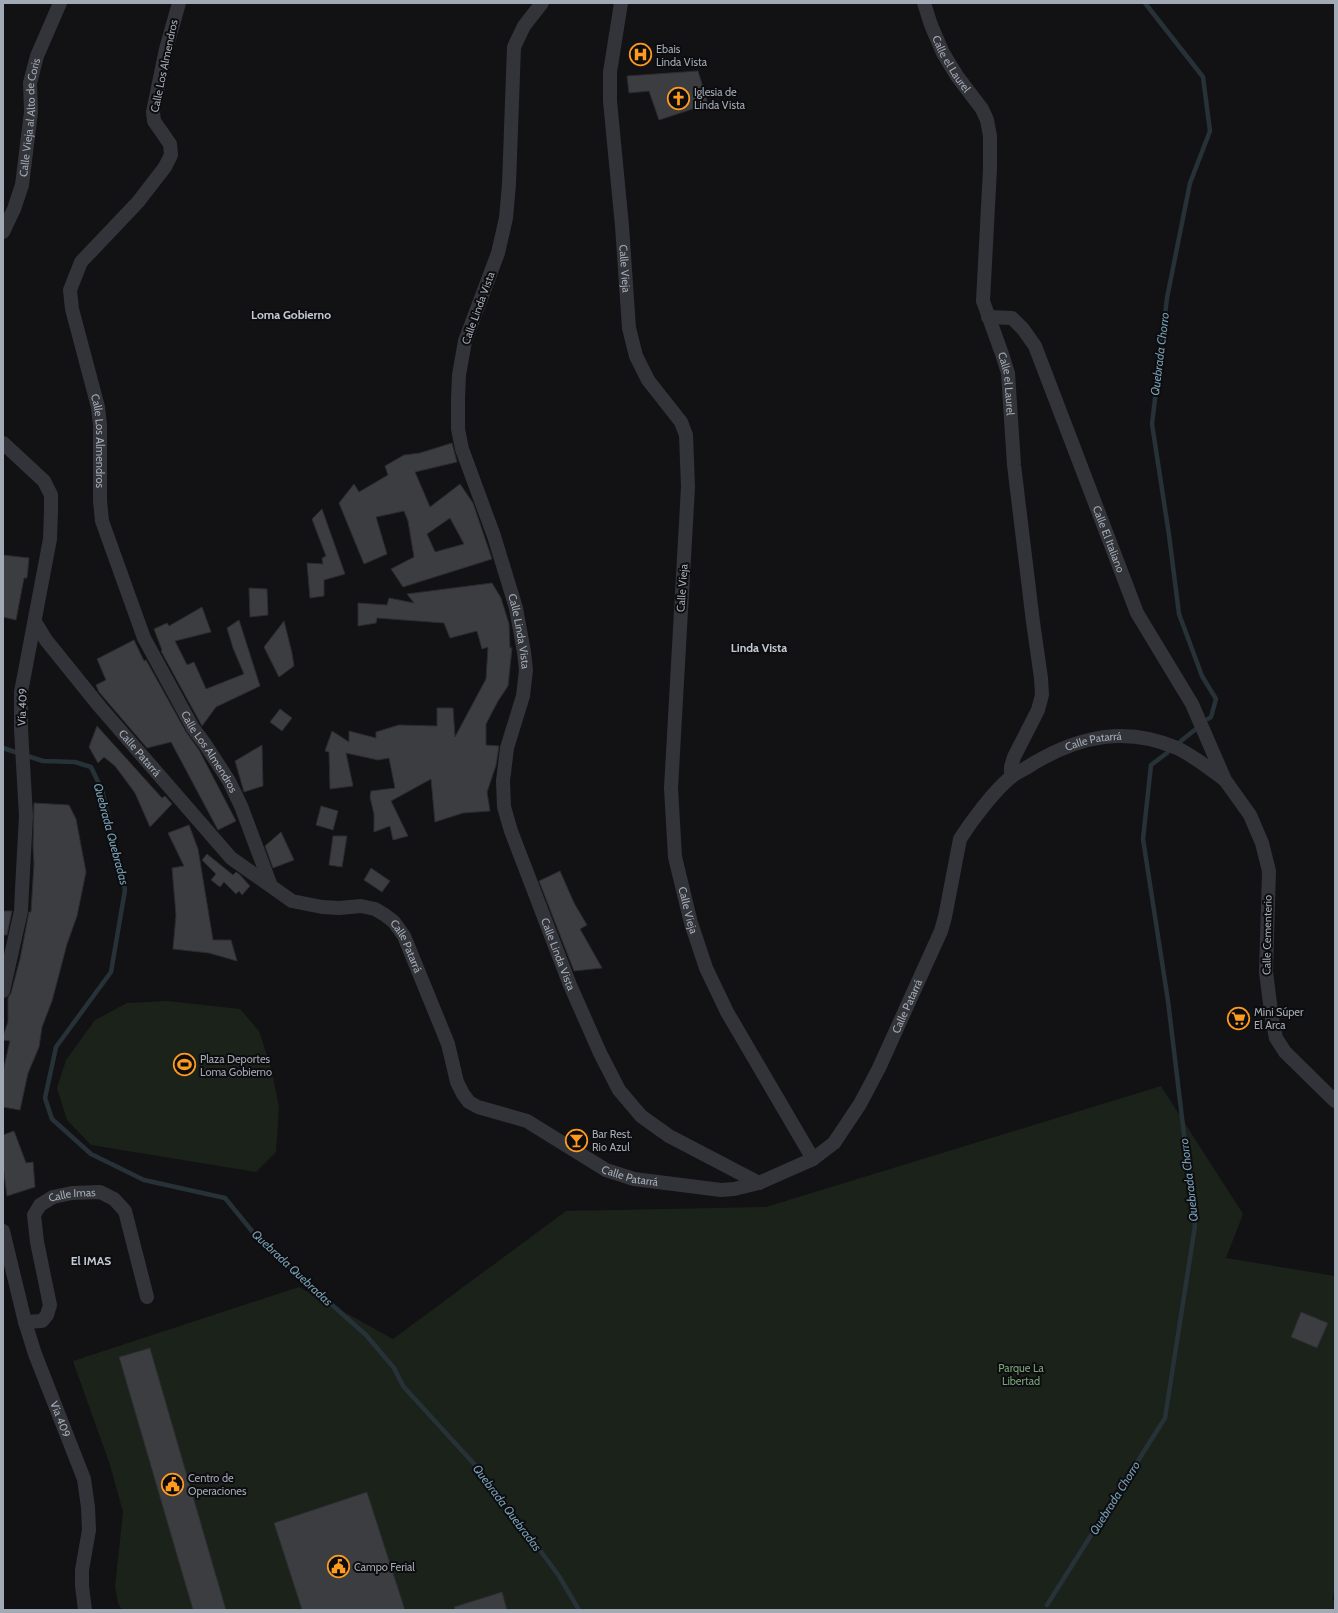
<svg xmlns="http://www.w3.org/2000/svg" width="1338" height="1613" viewBox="0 0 1338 1613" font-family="Cabin,sans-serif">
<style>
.green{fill:#1a221a}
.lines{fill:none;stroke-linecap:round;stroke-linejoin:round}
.stream{stroke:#273238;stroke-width:4.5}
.building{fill:#3c3d41;stroke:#2c2c30;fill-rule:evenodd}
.minor{stroke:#333439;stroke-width:14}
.labels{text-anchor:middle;stroke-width:4;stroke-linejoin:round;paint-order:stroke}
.poi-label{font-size:11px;fill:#a2aab5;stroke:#0d0d0f;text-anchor:start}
.street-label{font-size:11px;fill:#a2aab5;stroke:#0d0d0f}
.park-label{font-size:11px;fill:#7aa278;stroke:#0d0d0f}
.neighbourhood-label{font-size:12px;font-weight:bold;fill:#c3c8d1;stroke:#0d0d0f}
.water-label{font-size:12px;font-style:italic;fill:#769db3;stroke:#0d0d0f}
</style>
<rect width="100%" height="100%" fill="#121214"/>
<path class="green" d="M167 1001 240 1009 259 1031 272 1072 279 1107 276 1152 256 1172 91 1145 67 1120 57 1088 66 1060 95 1020 127 1003Z
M1161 1086 1243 1214 1226 1258 1335 1276V1588L1332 1600 1335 1601V1610H122L118 1603 115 1587 123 1512 110 1465 73 1361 299 1287 393 1339 566 1211 766 1207Z"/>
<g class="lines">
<path class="stream" d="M1145 3 1203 77 1210 131 1190 183 1167 298 1152 424 1169 535 1179 614 1202 676 1216 699 1211 717 1208 719
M1181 741 1196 729
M3 748 43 761 75 762 91 767 102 790 125 890 111 972 56 1047 45 1098 52 1119 91 1154 144 1180 225 1198 261 1242 366 1335 394 1368 403 1386 486 1477 559 1576 579 1610
M1047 1605 1165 1418 1195 1226 1168 1001 1143 839 1151 765 1167 753"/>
</g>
<path class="building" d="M698 71 708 104 659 120 649 91 629 93 627 76Z
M452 443 457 462 415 472 430 507 460 484 473 503 492 559 403 587 391 569 414 557 408 521 404 511 376 517 387 554 364 564 339 503 354 484 359 492 388 475 385 466 404 455 420 453ZM450 518 464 544 435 552 427 534Z
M322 509 345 574 324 580V596L310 598 307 563 323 564 322 558 326 556 312 519Z
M3 555 29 558 27 578H24L16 620 3 617Z
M492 583 501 598 509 624 510 648H512L508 686 498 701 486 724V745L499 746 496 765 487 792 490 811 463 813 435 822 431 779 391 801 408 836 393 840 390 826 374 832V814L370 797 371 791 395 788 389 758 378 760 346 753 353 786 330 789 329 752 325 751 332 731 349 742V731L376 738V732L399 725 437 726V708H453L455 737 486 679 488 647 482 649 477 631 450 638 444 623 377 618 376 623 358 626V603L387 605 389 598 414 603 407 594Z
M249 588 267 589 268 615 250 617Z
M202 607 211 632 175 641 187 665 194 662 206 689 244 674 233 648 227 628 239 620 260 686 216 707 202 726 161 651 162 650 154 629 167 623 169 626Z
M284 621 292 653 294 666 279 677 264 647Z
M134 640 144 661 146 660 186 732 199 750 236 821 218 830 171 742 147 748 99 692 96 685 106 680 97 659Z
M280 709 292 718 282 731 270 722Z
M97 726 162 798 165 796 172 804 150 827 135 793 124 778 115 766 104 757 98 763 89 747Z
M262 745 263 786 244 792 235 761Z
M34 803 69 805 76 819 86 872 77 916 67 944 52 1001 42 1027 39 1047 28 1073 20 1110 3 1107V1071L10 1041 3 1040V1036L8 1022V998L11 993 20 959 29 912H31L34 864 33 846Z
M321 806 338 811 333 830 316 825Z
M189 825 198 849 213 940H231L237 961 209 953 173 949 176 915 172 868 184 866 168 833Z
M281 832 294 860 273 868 265 846Z
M333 836H347L342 867 329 865Z
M207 854 233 875 236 872 239 874 250 886 242 895 239 891 236 894 224 882 220 887 211 880 216 874 202 860Z
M371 868 390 881 382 892 364 880Z
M560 871 574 903 587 925 580 929 602 968 574 971 539 881Z
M3 911H12L7 935H3Z
M14 1131 26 1163 33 1162 35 1187 7 1196 3 1166V1135Z
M1301 1312 1328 1323 1317 1348 1291 1337Z
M150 1348 226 1610H193L119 1357Z
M367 1492 405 1610H302L274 1523Z
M502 1592 507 1610H455L454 1607Z"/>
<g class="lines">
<g class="minor">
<path id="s1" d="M179 3 166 49 153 112 154 121 170 144 171 155 165 167 138 202 81 262 70 290 72 309 98 407 100 425V501L102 521 144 638 193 728 205 744 229 781 241 806 271 886"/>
<path id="s2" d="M542 3 524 26 514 47 509 184 506 218 498 253 465 341 459 375 458 398V429L462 449 494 536 516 608 524 652 526 670 523 696 507 748 503 781 504 807 511 831 570 985 600 1053 619 1090 641 1116 669 1136 759 1183"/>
<path id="s3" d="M621 3 610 72V101L622 226 629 328 636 356 648 380 681 422 686 435 688 487 671 788 675 857 691 923 706 968 727 1012 813 1159"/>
<path id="s4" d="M924 3 931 25 943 53 957 76 982 109 987 120 990 136V169L983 301 1002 354 1008 373 1014 465 1033 622 1041 678 1042 695 1038 710 1014 757 1011 767V777"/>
<path id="s5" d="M3 232 14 209 22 185 31 112 30 83 37 56 60 3"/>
<path id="s6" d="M988 317 1012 318 1023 329 1035 346 1137 613 1192 704 1225 780 1250 815 1262 843 1269 871 1266 972 1272 1019 1276 1038 1285 1052 1335 1101"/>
<path d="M3 443 44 481 51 495V511L50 539 21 692V729L26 816 22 890 21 911 3 991"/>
<path id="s7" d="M35 622 46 640 100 707 231 858 292 901 322 907 339 908 361 906 375 909 385 915 394 922 404 936 448 1044 457 1082 463 1094 469 1102 478 1107 527 1121 606 1170 634 1179 721 1190 734 1189 759 1183 813 1159 834 1143 860 1104 879 1068 941 931 945 917 960 839C972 820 994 791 1011 777 1018 772 1027 768 1034 763 1080 736 1126 726 1177 748 1194 756 1210 769 1225 780"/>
<path id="s8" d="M3 1231 25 1322 35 1354 84 1479 88 1507 89 1530 82 1570V1586L85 1610"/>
<path id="s9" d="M25 1322 42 1321 47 1315 50 1305 37 1242 34 1215 40 1205 53 1197 72 1193 100 1192 114 1199 125 1211 147 1297"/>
</g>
</g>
<defs>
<symbol id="hospital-ring" viewBox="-11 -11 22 22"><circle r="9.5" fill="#0d0d0f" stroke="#fe9b1f" stroke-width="1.5"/><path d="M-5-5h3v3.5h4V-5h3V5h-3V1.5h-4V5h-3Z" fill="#fe9b1f"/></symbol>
<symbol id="church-ring" viewBox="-11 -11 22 22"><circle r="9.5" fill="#0d0d0f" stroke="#fe9b1f" stroke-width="1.5"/><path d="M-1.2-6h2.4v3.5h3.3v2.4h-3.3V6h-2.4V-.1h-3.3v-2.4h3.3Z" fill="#fe9b1f"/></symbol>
<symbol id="supermarket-ring" viewBox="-11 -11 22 22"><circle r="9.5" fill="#0d0d0f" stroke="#fe9b1f" stroke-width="1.5"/><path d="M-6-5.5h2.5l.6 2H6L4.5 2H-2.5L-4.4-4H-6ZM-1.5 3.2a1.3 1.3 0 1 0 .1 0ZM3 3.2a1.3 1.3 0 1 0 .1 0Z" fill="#fe9b1f"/></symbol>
<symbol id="stadium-ring" viewBox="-11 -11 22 22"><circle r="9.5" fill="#0d0d0f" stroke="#fe9b1f" stroke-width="1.5"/><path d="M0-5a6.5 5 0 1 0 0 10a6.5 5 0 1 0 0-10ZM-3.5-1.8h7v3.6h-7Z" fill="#fe9b1f"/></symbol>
<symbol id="bar-ring" viewBox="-11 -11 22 22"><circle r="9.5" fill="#0d0d0f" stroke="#fe9b1f" stroke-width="1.5"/><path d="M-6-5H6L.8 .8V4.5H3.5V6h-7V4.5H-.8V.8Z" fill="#fe9b1f"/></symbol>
<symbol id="civic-ring" viewBox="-11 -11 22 22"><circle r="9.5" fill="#0d0d0f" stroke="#fe9b1f" stroke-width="1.5"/><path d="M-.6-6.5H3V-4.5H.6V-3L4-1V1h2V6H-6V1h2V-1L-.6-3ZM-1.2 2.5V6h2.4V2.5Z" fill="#fe9b1f"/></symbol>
</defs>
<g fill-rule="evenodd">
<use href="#hospital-ring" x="628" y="42" width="25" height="25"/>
<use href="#church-ring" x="666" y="86" width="25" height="25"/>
<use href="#supermarket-ring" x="1226" y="1006" width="25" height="25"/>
<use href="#stadium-ring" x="172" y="1052" width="25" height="25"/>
<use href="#bar-ring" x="564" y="1128" width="25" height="25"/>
<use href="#civic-ring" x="160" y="1472" width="25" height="25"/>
<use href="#civic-ring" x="326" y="1554" width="25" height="25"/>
</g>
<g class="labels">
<g class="poi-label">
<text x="656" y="53">Ebais<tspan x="656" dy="13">Linda Vista</tspan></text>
<text x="694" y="96">Iglesia de<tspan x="694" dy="13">Linda Vista</tspan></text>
<text x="1254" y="1016">Mini Súper<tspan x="1254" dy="13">El Arca</tspan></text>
<text x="200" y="1063">Plaza Deportes<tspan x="200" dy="13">Loma Gobierno</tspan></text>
<text x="592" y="1138">Bar Rest.<tspan x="592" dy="13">Rio Azul</tspan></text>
<text x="188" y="1482">Centro de<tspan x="188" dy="13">Operaciones</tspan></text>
<text x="354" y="1571">Campo Ferial</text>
</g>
<g class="street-label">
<text dy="4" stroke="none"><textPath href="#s4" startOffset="67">Calle el Laurel</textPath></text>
<text transform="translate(164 66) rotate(-78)" y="4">Calle Los Almendros</text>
<text dy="4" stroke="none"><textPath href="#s5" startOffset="119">Calle Vieja al Alto de Coris</textPath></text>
<text dy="4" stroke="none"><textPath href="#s3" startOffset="267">Calle Vieja</textPath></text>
<text transform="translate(478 308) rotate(-70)" y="4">Calle Linda Vista</text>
<text dy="4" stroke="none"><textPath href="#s4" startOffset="402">Calle el Laurel</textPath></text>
<text dy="4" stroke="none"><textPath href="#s1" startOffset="485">Calle Los Almendros</textPath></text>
<text dy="4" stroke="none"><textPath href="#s6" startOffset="267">Calle El Italiano</textPath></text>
<text transform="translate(682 588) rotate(-86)" y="4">Calle Vieja</text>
<text dy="4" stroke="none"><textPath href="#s2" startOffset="654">Calle Linda Vista</textPath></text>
<text transform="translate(22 707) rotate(-88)" y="4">Vía 409</text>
<text dy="4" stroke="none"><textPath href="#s7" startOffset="1584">Calle Patarrá</textPath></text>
<text dy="4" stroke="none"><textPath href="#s1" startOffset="821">Calle Los Almendros</textPath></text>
<text dy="4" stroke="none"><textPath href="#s7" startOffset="168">Calle Patarrá</textPath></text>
<text dy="4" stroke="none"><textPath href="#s3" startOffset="927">Calle Vieja</textPath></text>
<text transform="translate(1267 935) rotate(-89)" y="4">Calle Cementerio</text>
<text dy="4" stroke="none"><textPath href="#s7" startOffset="516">Calle Patarrá</textPath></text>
<text dy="4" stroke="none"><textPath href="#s2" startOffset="990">Calle Linda Vista</textPath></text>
<text dy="4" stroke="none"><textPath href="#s7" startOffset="1236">Calle Patarrá</textPath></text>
<text dy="4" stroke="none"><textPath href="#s7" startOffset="864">Calle Patarrá</textPath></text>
<text dy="4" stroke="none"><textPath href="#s9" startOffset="173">Calle Imas</textPath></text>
<text dy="4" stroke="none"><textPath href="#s8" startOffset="197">Vía 409</textPath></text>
</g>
<g class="park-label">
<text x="1021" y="1372">Parque La<tspan x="1021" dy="13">Libertad</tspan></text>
</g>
<g class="neighbourhood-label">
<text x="291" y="319">Loma Gobierno</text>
<text x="759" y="652">Linda Vista</text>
<text x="91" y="1265">El IMAS</text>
</g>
<g class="water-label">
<text transform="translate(1160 354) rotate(-83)" y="4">Quebrada Chorro</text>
<text transform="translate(111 834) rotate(75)" y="4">Quebrada Quebradas</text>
<text transform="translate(1189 1180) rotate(-97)" y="4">Quebrada Chorro</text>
<text transform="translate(292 1268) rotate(43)" y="4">Quebrada Quebradas</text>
<text transform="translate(1115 1498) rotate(-58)" y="4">Quebrada Chorro</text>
<text transform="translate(507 1508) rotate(53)" y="4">Quebrada Quebradas</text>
</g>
</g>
<rect width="1338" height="1613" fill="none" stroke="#a2aab5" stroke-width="8"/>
</svg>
